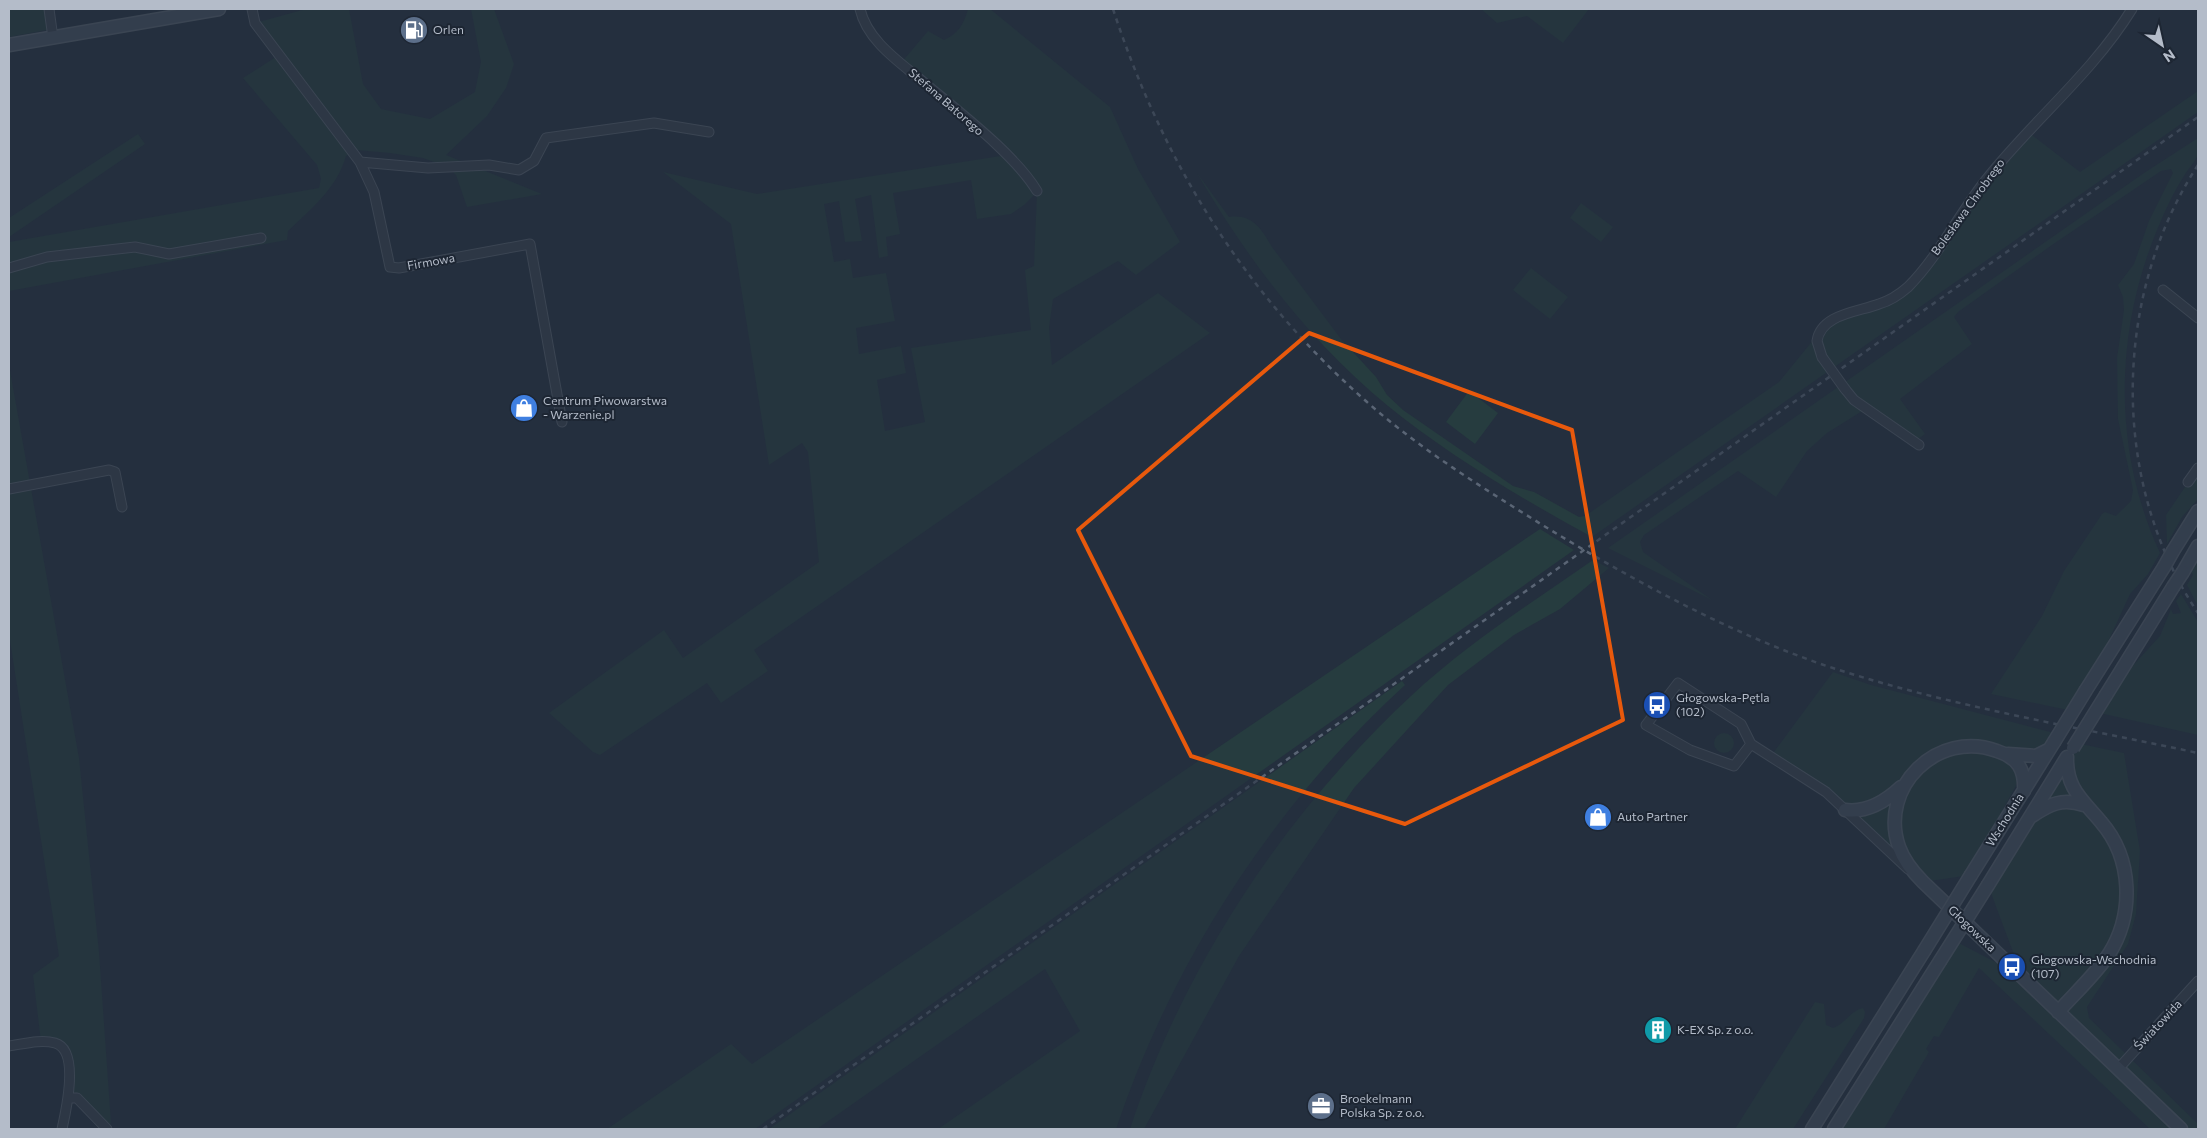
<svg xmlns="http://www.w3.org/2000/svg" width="2207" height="1138" viewBox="0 0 2207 1138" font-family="Commissioner,sans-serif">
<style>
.green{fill:#263c3f;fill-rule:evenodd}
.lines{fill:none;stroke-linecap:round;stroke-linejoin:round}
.street-casing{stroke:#565f6c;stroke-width:11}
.secondary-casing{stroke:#565f6c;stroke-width:15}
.street{stroke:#38414e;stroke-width:9}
.secondary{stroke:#465061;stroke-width:12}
.rail{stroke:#5a6575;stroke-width:2.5;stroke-dasharray:5 5;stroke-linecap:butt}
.street-bridge-casing{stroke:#565f6c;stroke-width:11;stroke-linecap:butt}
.secondary-bridge-casing{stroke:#565f6c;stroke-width:15;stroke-linecap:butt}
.street-bridge{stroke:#38414e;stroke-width:9}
.secondary-bridge{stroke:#465061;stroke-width:12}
.marked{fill:none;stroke:#e8590c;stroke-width:4;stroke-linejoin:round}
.labels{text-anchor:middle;stroke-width:4;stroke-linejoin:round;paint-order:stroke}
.poi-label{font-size:12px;fill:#b4bcc9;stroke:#1d2633;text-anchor:start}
.street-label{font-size:12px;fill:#b4bcc9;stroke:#1d2633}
</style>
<rect width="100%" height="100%" fill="#242f3e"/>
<path class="green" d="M9 9H46L47 30 9 37Z
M306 9H349L363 84 381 109 430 119 475 92 481 62 471 9H494L514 64 506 88 487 116 446 155 542 194 467 207 456 175 448 167 423 158 390 153 356 150 346 156C337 188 311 209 288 231L287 240 9 291V242L319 188 321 179 317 165 243 78 279 55 255 23Z
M968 9H990L1110 107 1138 169 1180 242 1136 275 1118 261 1053 299 1049 327 1052 365 1158 293 1210 333 754 650 768 671 721 703 707 683 600 755 593 752 549 713 664 630 683 658 819 562 808 452 802 443 769 465 731 224 663 172 757 194 1007 155 901 63 928 31 944 40C958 34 964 24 968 9ZM971 180 977 219 1011 214 1024 205 1037 192 1034 266 1025 270 1031 330 911 348 925 422 885 431 877 380 906 373 901 346 859 354 856 328 895 321 886 273 853 278 850 259 834 262 824 204 839 201 845 242 862 241 855 199 871 195 879 258 888 256 886 237 900 234 893 193Z
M1481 9H1589L1563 43 1527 16 1497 23Z
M2198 91V112L1592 537C1521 498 1451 457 1388 406 1310 342 1247 259 1197 173L1229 217C1252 214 1261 228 1272 247L1341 339 1376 377 1387 395 1403 410 1513 486 1534 492 1579 517 1585 516 1779 382 1823 328 1906 288 2028 132 2080 172Z
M138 134 145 144 9 237V218Z
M2198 138C2198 143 2199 149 2198 154 2196 161 2188 169 2184 176 2173 193 2165 211 2157 230 2114 334 2113 451 2160 553L2148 574 2130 594 2086 690 2073 711 1991 694 2042 616 2064 571 2102 514 2105 512 2116 516 2131 501 2133 490 2118 419 2117 358 2124 310 2123 297 2118 285 2134 264 2149 221 2173 173 2171 169 2161 171 2052 245 1958 312 1954 317 1972 344 1900 399 1925 434 1914 442 1867 408 1827 433 1807 451 1776 497 1738 471 1644 535 1640 542 1643 552 1712 600 1608 548 2144 173Z
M1581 203 1613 227 1601 242 1570 218Z
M1531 268 1568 297 1550 319 1513 290Z
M9 365 79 758 99 952 111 1123 103 1126 77 1098H68L63 1047 41 1042 33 975 59 956 9 634Z
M1469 391 1498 413 1475 444 1446 422Z
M2198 468V499L2182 517 2167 544 2166 515Z
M1540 529 1574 550 755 1129H607L731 1044 752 1064Z
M2198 559V606L2187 585 2193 575 2191 571Z
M1593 560 1609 568 1560 609 1514 635 1448 685 1354 788 1239 956 1144 1129H1130C1184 965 1285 813 1411 696 1467 644 1531 603 1593 560Z
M2181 594 2198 622V735L2095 712 2106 695 2160 636 2171 609 2173 614 2181 613 2176 601Z
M1833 672 1871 685 2058 734 2054 742 2016 762 2018 782 2003 809 1999 827 1971 875 1923 882 1845 810 1771 756Z
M1402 681 1405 685C1273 806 1173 960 1116 1129H938L1080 1031 1045 969 817 1129H769Z
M1714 743a10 10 0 1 1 20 0a10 10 0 1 1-20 0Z
M2076 743 2124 753 2140 851 2136 914 2128 944 2087 1007 2089 1018 2198 1124V1129H2150L1979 968 1939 1037 1934 1036 1926 1049 1929 1052 1884 1129H1834L1953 940 2022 976 1988 885Z
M1815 1002 1824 1004 1826 1025 1833 1028C1845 1024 1850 1011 1863 1008L1865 1012 1864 1018 1793 1129H1735Z"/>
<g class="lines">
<defs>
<path id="street" d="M49 9 53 38
M252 9 255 23 360 162 374 192 390 267 399 268 530 244 562 422
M860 9C867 40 898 61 921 80 956 110 1014 153 1037 191
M360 162 428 168 489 165 519 170 534 161 546 138 654 123 709 132
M9 268 47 257 135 247 169 254 261 238
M2163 290 2198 318
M1822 357 1817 341C1821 314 1858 312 1879 304 1889 301 1900 294 1908 287 1940 255 1960 211 1989 176 2035 119 2093 72 2132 9
M1845 389 1854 400 1919 445
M2188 482 2198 468
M9 489 109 470 115 472 122 507
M1751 744 1734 766 1690 750 1646 725 1678 683 1741 724 1751 744 1826 792 1908 869
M9 1046C23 1044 41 1039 55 1043 80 1050 66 1111 62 1129
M2118 1069 2198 981
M68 1098H77L107 1129"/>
<path id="secondary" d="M9 45 219 9
M2173 551 2198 511
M2183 572 2198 546
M2086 690 2164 567
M2106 695 2173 587
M2008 754 2036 756 2048 750
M2024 791C2025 769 2018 758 1997 751 1938 729 1878 787 1899 847 1904 861 1913 872 1923 882L2181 1129
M1845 810C1867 813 1886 801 1901 787
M2032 816C2050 804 2062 798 2084 805
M1971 875 2054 742
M1988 885 2067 757
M2058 1012C2075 993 2095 975 2109 954 2134 914 2133 859 2101 822 2083 800 2066 789 2067 757
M1812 1129 1924 951
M1834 1129 1940 961"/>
</defs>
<use href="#street" class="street-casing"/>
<use href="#secondary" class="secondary-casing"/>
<use href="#street" class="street"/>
<use href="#secondary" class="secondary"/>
<path class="rail" d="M1113 9C1163 162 1245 295 1367 402 1421 450 1483 488 1544 526 1631 579 1722 629 1818 663 1941 705 2072 726 2198 753
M2198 165C2112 296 2110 483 2198 613
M763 1129 2198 117"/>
<defs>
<path id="street-bridge" d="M1822 357 1845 389"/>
<path id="secondary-bridge" d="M2164 567 2173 551
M2173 587 2183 572
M2054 742 2086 690
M2073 748 2106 695
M1924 951 1971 875
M1940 961 1988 885"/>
</defs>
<use href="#street-bridge" class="street-bridge-casing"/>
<use href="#secondary-bridge" class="secondary-bridge-casing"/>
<use href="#street-bridge" class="street-bridge"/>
<use href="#secondary-bridge" class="secondary-bridge"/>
</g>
<path d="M0 0H2207V1138H0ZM1309 333 1572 430 1623 720 1405 824 1191 756 1078 530Z" fill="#242f3e" fill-opacity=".55" fill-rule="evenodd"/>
<path class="marked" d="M1309 333 1572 430 1623 720 1405 824 1191 756 1078 530Z"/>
<defs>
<symbol id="fuel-disc" viewBox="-11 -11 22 22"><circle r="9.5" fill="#5c6f8a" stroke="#1d2633"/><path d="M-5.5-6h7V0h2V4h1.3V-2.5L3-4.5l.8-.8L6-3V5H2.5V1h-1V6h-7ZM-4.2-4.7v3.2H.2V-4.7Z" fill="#fff"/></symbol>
<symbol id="shop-disc" viewBox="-11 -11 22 22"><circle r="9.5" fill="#3f7fe0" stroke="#1d2633"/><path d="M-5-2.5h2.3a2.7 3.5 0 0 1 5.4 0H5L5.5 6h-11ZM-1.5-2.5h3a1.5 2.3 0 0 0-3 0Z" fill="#fff"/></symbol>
<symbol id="bus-disc" viewBox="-11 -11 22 22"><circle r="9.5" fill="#1a4fb4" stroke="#1d2633"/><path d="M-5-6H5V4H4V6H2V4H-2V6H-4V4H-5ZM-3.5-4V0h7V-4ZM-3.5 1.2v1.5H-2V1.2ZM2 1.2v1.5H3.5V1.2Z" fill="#fff"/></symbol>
<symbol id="building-disc" viewBox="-11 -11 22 22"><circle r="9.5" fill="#0f9aa8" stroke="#1d2633"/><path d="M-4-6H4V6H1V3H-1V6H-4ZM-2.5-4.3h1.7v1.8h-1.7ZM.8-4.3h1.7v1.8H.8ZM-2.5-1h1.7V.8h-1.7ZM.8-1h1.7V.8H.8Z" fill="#fff"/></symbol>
<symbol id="office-disc" viewBox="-11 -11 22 22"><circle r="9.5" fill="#5c6f8a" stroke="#1d2633"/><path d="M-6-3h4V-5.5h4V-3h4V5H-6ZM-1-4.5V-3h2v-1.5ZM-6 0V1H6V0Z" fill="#fff"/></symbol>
</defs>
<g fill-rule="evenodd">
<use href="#fuel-disc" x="398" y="14" width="32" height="32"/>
<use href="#shop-disc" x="508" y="392" width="32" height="32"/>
<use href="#bus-disc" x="1641" y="689" width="32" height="32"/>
<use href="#shop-disc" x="1582" y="801" width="32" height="32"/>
<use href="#bus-disc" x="1996" y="951" width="32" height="32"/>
<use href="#building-disc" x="1642" y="1014" width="32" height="32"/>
<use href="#office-disc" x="1305" y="1090" width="32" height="32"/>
</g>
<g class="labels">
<g class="poi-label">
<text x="433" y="34">Orlen</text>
<text x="543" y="405">Centrum Piwowarstwa<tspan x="543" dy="14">- Warzenie.pl</tspan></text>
<text x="1676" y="702">Głogowska-Pętla<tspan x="1676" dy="14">(102)</tspan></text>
<text x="1617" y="821">Auto Partner</text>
<text x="2031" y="964">Głogowska-Wschodnia<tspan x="2031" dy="14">(107)</tspan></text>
<text x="1677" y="1034">K-EX Sp. z o.o.</text>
<text x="1340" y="1103">Broekelmann<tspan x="1340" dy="14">Polska Sp. z o.o.</tspan></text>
</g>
<g class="street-label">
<text transform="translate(946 102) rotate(41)" y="4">Stefana Batorego</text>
<text transform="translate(1968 207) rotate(-54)" y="4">Bolesława Chrobrego</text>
<text transform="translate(431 262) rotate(-10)" y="4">Firmowa</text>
<text transform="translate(2005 820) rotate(-58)" y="4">Wschodnia</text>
<text transform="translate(1972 929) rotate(44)" y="4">Głogowska</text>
<text transform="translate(2158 1025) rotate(-47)" y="4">Światowida</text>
</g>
</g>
<rect width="2207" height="1138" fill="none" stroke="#b4bcc9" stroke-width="20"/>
<g transform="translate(2162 45) rotate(146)" stroke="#1d2633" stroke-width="4" paint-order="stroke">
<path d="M0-4L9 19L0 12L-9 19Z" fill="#b4bcc9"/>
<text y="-8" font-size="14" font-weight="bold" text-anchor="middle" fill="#b4bcc9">N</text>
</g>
</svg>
